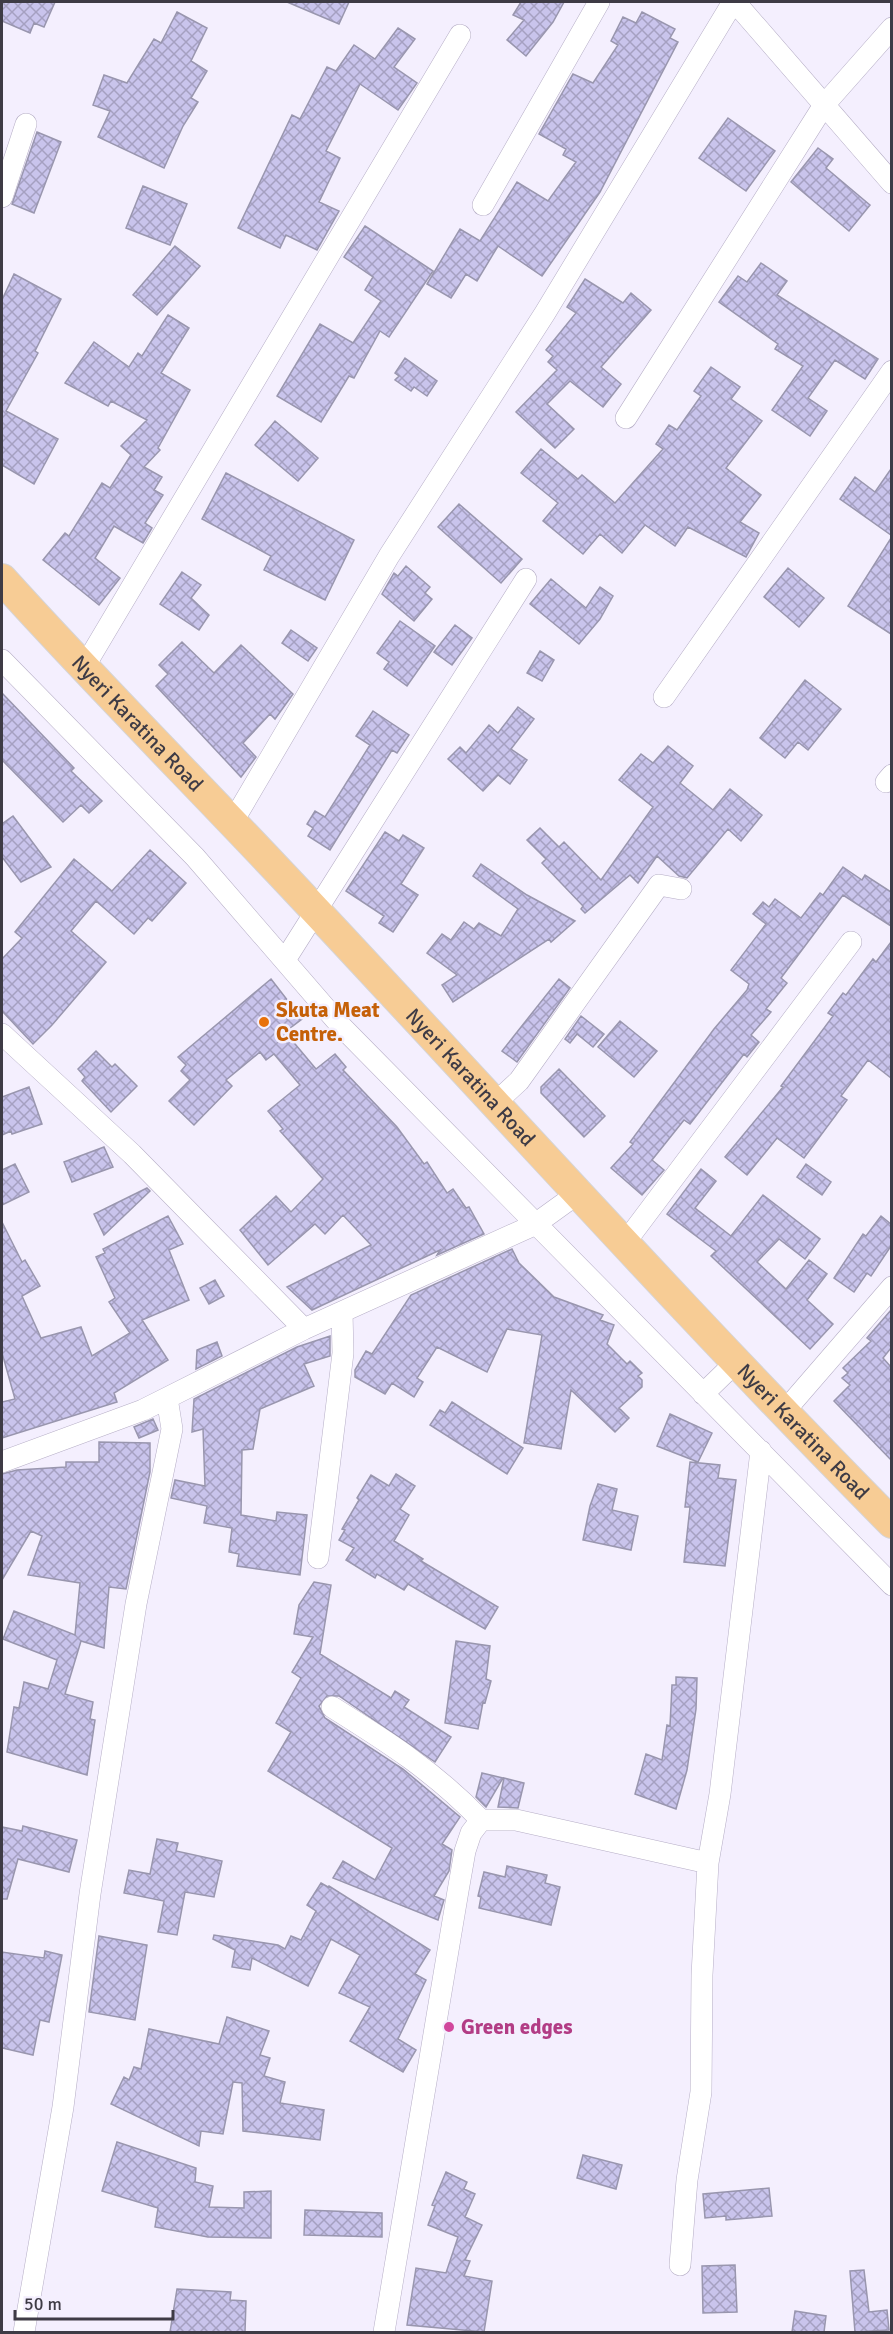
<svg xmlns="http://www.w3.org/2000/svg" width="893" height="2334" viewBox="0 0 893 2334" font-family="Signika,sans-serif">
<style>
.building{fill:url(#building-cross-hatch);stroke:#9996ae;stroke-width:1.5}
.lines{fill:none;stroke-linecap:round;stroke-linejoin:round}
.minor-casing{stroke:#b6aec6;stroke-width:22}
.highway-casing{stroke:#d5d4d6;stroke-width:32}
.minor{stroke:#fff;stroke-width:21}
.highway{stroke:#f7cc95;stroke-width:30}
.food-dot{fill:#e8710a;stroke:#f4effe;stroke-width:2}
.hotel-dot{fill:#d1479c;stroke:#f4effe;stroke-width:2}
.labels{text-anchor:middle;stroke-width:5;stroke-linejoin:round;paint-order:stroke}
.street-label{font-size:21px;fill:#3e3b45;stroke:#f4effe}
.food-label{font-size:21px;font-weight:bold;fill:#c56008;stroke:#f4effe;text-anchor:start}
.hotel-label{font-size:21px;font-weight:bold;fill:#b23c85;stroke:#f4effe;text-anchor:start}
</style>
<defs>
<pattern id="building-cross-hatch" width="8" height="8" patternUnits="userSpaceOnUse" patternTransform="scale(1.5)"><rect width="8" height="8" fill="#c9c4ec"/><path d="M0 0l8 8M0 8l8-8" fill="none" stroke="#a5a0c1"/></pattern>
</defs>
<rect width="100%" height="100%" fill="#f4effe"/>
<path class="building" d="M2 2H55L44 27 34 23 30 33 2 21Z
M287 2H349L339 24Z
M521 2H564L553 22 526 56 507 40 524 20 513 15Z
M177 12 207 28 191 61 207 71 191 98 198 102 183 126 164 168 98 137 110 111 93 105 104 75 127 83 154 39 161 43Z
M642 12 675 29 670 38 678 42 600 192 542 276 498 246 477 281 466 274 451 298 427 284 460 229 480 241 517 182 548 201 576 162 563 155 566 149 539 134 573 74 593 83 618 45 611 41 623 17 636 23Z
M398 28 415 39 394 67 417 83 398 110 360 84 326 151 340 158 319 202 339 211 317 250 286 235 280 248 238 228 292 115 300 119 327 67 336 71 354 45 375 59Z
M728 118 775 151 746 191 699 158Z
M37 132 61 142 34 213 12 204Z
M818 148 833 159 826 168 870 205 849 231 791 182Z
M143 186 187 204 170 245 126 228Z
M365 226 433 271 389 337 380 331 354 378 349 376 321 422 277 396 320 324 353 343 381 301 365 290 373 277 344 257Z
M175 246 200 266 157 315 133 295Z
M761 263 787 281 777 295 878 359 865 379 835 360 808 398 827 411 810 436 772 410 803 366 775 349 778 344 719 302 738 276 747 282Z
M14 274 61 299 35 351 38 353 6 411 58 439 34 484 2 465V300Z
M585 279 623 303 631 293 651 310 601 367 621 384 603 407 570 381 547 404 574 429 555 448 516 412 557 370 548 362 553 356 546 350 576 313 567 307Z
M168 315 189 328 161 373 190 390 158 448 160 450 144 467 162 477 154 490 163 495 145 523 152 528 143 543 114 526 95 558 120 578 99 605 43 560 65 533 69 536 102 483 110 488 131 455 121 446 147 420 111 401 108 406 65 383 94 342 129 367 138 353 142 356Z
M405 358 437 381 427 396 414 387 411 391 395 380 399 376 395 373Z
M711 367 740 387 731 399 762 421 726 468 761 495 740 522 759 533 746 557 688 527 675 546 645 525 622 553 600 534 583 554 543 521 558 503 521 473 541 449 578 479 582 475 615 503 663 449 656 444 669 425 677 430 701 396 694 391Z
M275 421 318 458 298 481 255 445Z
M891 469V535L840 499 855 477 875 492Z
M226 473 354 540 325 600 264 570 271 556 202 519Z
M459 504 522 559 501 583 438 527Z
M891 538V634L848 606Z
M406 566 430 587 425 593 432 599 414 621 382 594 394 573 398 576Z
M788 568 824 598 799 627 764 597Z
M182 572 201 585 191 598 209 615 199 630 160 604Z
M551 579 586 608 600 587 613 596 600 619 579 644 530 604Z
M400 621 435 646 407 686 384 669 389 662 377 653Z
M455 625 472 638 452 665 434 652Z
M291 630 317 648 308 661 282 643Z
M182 642 214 673 241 645 293 694 275 719 270 714 243 743 256 757 241 777 156 686 168 674 159 665Z
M540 651 554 660 542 681 527 673Z
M805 680 841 709 808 750 798 742 785 758 760 738Z
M2 693 74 768 71 771 102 801 89 813 81 805 63 822 2 760Z
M518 707 534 719 511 749 527 760 510 784 498 775 483 791 448 759 460 747 466 753 489 725 498 733Z
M373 711 409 735 397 753 392 750 330 850 308 836 313 828 307 824 315 811 325 817 370 745 356 736Z
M668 746 693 766 680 783 713 810 730 789 762 815 741 841 728 829 687 878 679 876 657 856 638 883 630 875 585 913 581 909 583 906 542 863 546 859 527 840 540 828 559 847 564 842 601 880 653 807 619 780 641 754 653 763Z
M13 816 51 867 21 882 2 857V824Z
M385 832 399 841 403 835 424 848 401 884 418 895 393 932 379 923 384 916 346 891Z
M150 850 186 883 152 921 148 918 134 934 96 901 71 931 106 962 52 1025 33 1044 2 1011V959L22 938 15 932 74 859 112 891Z
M481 864 527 895 575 921 551 942 549 939 453 1002 442 985 457 975 427 953 442 934 451 940 464 922 474 929 479 923 501 936 518 909 473 876Z
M843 867 862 880 865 875 891 892V926L843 895 781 978 787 983 766 1009 771 1012 751 1035 759 1042 747 1057 744 1054 690 1124 684 1120 652 1160 664 1170 642 1195 611 1168 633 1144 630 1142 714 1029 747 990 749 984 731 970 766 924 753 914 763 902 769 907 775 899 801 918 820 893 823 895Z
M891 942V1078L868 1060 841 1096 847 1100 804 1158 777 1138 747 1175 725 1157 783 1087 781 1086 833 1016 828 1013 843 993 846 995 873 959 876 962Z
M271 979 302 1019 285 1032 316 1069 335 1054 346 1067 343 1070 397 1127 424 1164 427 1162 447 1193 453 1189 466 1208 469 1207 484 1234 437 1255 440 1250 312 1310 287 1287 371 1245 343 1215 325 1234 315 1224 268 1265 240 1230 276 1196 291 1212 323 1179 280 1131 283 1129 268 1111 300 1085 274 1054 266 1060 260 1052 226 1080 232 1086 194 1125 169 1101 190 1080 181 1071 186 1065 178 1057Z
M559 979 570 988 517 1062 502 1051Z
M581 1016 604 1034 593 1047 577 1034 570 1043 565 1039Z
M620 1021 657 1051 634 1077 598 1047Z
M96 1051 112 1067 115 1064 137 1086 111 1112 82 1081 85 1077 78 1069Z
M559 1069 605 1116 584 1137 541 1093V1087Z
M29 1087 42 1124 12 1134 11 1131 2 1135V1097Z
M104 1147 113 1167 72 1182 64 1162Z
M15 1164 29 1192 2 1205V1170Z
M806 1164 831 1182 822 1195 797 1177Z
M701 1169 716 1181 695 1208 731 1236 763 1195 820 1239 805 1259 779 1239 757 1262 786 1289 809 1260 827 1274 807 1300 833 1324 810 1349 711 1256 716 1251 667 1214Z
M147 1188 150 1191 104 1235 94 1214Z
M168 1216 183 1244 169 1250 189 1300 142 1320 168 1360 114 1393 117 1402 2 1438V1402L15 1399 2 1353V1222L22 1262 25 1260 40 1286 22 1296 41 1338 81 1327 92 1356 130 1333 109 1302 115 1298 96 1257 105 1253 103 1249Z
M881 1216 891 1224V1246L871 1276 867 1273 854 1292 834 1278 863 1234 866 1236Z
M512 1249 519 1263 554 1297 603 1315 600 1320 614 1325 607 1344 627 1364 630 1361 642 1373 638 1376 642 1380V1387L619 1408 629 1418 615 1432 571 1390 561 1449 524 1443 542 1335 507 1329 487 1372 437 1347 417 1378 423 1382 414 1397 392 1383 385 1394 355 1377V1370L366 1351 372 1354 411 1295Z
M215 1280 224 1296 209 1304 200 1288Z
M891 1310V1348L883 1358 891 1367V1460L834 1401 850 1385 842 1378 848 1373 843 1368 871 1341 867 1338Z
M330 1336V1356L304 1364 314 1386 260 1409 253 1449 242 1450 241 1515 276 1521 277 1512 307 1515 300 1575 237 1566 239 1554 229 1552 232 1528 204 1523 207 1506 171 1498 175 1480 205 1486 203 1429 192 1432 194 1399 297 1347Z
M217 1342 222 1356 196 1369 197 1350Z
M452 1402 523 1448 507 1474 430 1425 440 1410 445 1413Z
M670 1414 712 1433 698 1462 657 1446Z
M153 1419 158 1430 139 1438 134 1427Z
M99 1442 150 1443V1472L126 1589 109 1587 104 1648 81 1641 65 1694 93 1702 90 1719 95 1720 87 1775 7 1752 14 1707 19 1708 24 1682 48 1689 57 1660 3 1639 14 1611 75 1635 80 1583 28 1575 42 1536 31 1531 2 1580V1474L17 1470 66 1467V1462H99Z
M690 1462 720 1465 718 1478 736 1480 725 1566 684 1562 690 1507H685Z
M396 1474 415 1486 400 1509 409 1515 394 1541 423 1559 421 1561 498 1607 485 1629 408 1584 404 1590 377 1574 375 1578 346 1560 354 1548 339 1540 345 1530 342 1529 359 1500 357 1498 371 1475 389 1486Z
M598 1484 617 1489 612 1510 638 1516 631 1550 583 1540 590 1506Z
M314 1582 331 1585 320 1654 391 1698 395 1691 409 1700 404 1707 451 1737 435 1762 339 1696H327L319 1706 325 1718 403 1769 460 1817 442 1844 452 1850 449 1871 434 1896 444 1900 438 1920 333 1878 343 1861 375 1880 392 1848 268 1771 291 1732 276 1723 301 1678 292 1672 313 1637 294 1634 299 1605Z
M456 1641 490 1646 486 1679 491 1681 485 1703 483 1702 478 1729 445 1723Z
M676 1677 697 1678 696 1709 687 1770 676 1809 635 1794 646 1754 662 1760 667 1725 670 1726 672 1685H676Z
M482 1773 503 1778 486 1807 476 1797Z
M504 1778 524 1783 518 1808 498 1807Z
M23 1826 77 1840 69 1872 18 1859 7 1899H2V1827L22 1831Z
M157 1839 178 1843 176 1851 222 1861 214 1897 185 1892 177 1935 158 1932 164 1901 124 1893 129 1870 150 1874Z
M507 1866 547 1875 545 1883 560 1887 551 1925 479 1908 481 1897 478 1896 484 1872 505 1877Z
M321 1883 328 1887 329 1886 430 1950 415 1974 426 1980 398 2039 416 2050 403 2072 350 2041 370 2007 339 1993 360 1955 331 1939 308 1986 252 1958 250 1970 232 1967 235 1950 213 1939 214 1935 278 1945 285 1949 291 1936 301 1940 316 1911 307 1905Z
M99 1936 147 1945 135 2020 89 2012Z
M45 1951 62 1955 49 2022 40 2020 33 2055 2 2048V1952L44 1958Z
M227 2017 269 2031 260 2055 270 2058 264 2076 285 2082 280 2103 324 2110 320 2140 243 2131 242 2083 233 2082 223 2134 201 2131 199 2146 111 2104 124 2077 129 2080 134 2067 141 2069 149 2029 219 2044Z
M117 2142 196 2168 195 2182 213 2186 209 2207 244 2208V2192L271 2191V2238L208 2237 155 2227 158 2208 102 2191Z
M583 2155 622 2165 616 2189 577 2178Z
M446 2172 467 2182 464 2189 475 2194 465 2217 482 2225 465 2260 470 2261 464 2276 492 2281 484 2332 407 2325 416 2268 446 2273 458 2237 428 2225 435 2206 432 2205Z
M769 2188 772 2216 726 2220V2216L705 2218 703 2194Z
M305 2210 382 2213V2237L304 2235Z
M735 2265 737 2312 703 2313 702 2266Z
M864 2270 869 2312 887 2310 889 2330 855 2332 850 2271Z
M177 2289 231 2292 230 2300 246 2301 245 2332H170Z
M795 2311 826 2316 824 2332H792Z"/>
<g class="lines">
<defs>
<path id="minor" d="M735 2 892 183
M2 197 26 124
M483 205 599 2
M626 418 824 105 892 28
M2 660 195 857 341 1026 892 1585
M83 669 460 35
M664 697 892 371
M886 782 892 775
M232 823 389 556 545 313 733 2
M285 960 526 579
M2 1034 132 1154 304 1329
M493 1105 519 1081 659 885 681 889
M624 1244 851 942
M703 1394 735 1363
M783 1413 892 1287
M2 1462 143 1410 304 1329 534 1225 577 1194
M318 1558 343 1353 342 1312
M332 1707C388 1742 435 1772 481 1820
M680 2265 687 2180 701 2092 702 1975 708 1863 720 1794 761 1451
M24 2332 63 2107 90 1894 136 1604 172 1429 167 1398
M384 2332 458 1891 465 1851 471 1833 481 1820H516L708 1863"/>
<g id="highway">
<path id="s1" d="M2 579C104 692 212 799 315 910 507 1115 694 1323 892 1523"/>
</g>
</defs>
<use href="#minor" class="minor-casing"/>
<use href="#highway" class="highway-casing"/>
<use href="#minor" class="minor"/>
<use href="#highway" class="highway"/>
</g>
<circle class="food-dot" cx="264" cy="1022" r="6"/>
<circle class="hotel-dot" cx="449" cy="2027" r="6"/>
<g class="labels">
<g class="street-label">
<text dy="7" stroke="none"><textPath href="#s1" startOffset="198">Nyeri Karatina Road</textPath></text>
<text dy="7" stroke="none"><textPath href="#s1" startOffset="684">Nyeri Karatina Road</textPath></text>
<text dy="7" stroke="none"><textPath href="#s1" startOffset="1170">Nyeri Karatina Road</textPath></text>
</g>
<g class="food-label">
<text x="276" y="1017">Skuta Meat<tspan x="276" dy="24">Centre.</tspan></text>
</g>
<g class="hotel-label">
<text x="461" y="2034">Green edges</text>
</g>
</g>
<rect width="893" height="2334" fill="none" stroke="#3e3b45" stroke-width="6"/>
<path d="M15 2310v9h158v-9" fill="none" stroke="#3e3b45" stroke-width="3"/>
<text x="24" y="2310" font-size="18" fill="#3e3b45" stroke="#f4effe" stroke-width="4.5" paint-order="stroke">50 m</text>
</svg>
